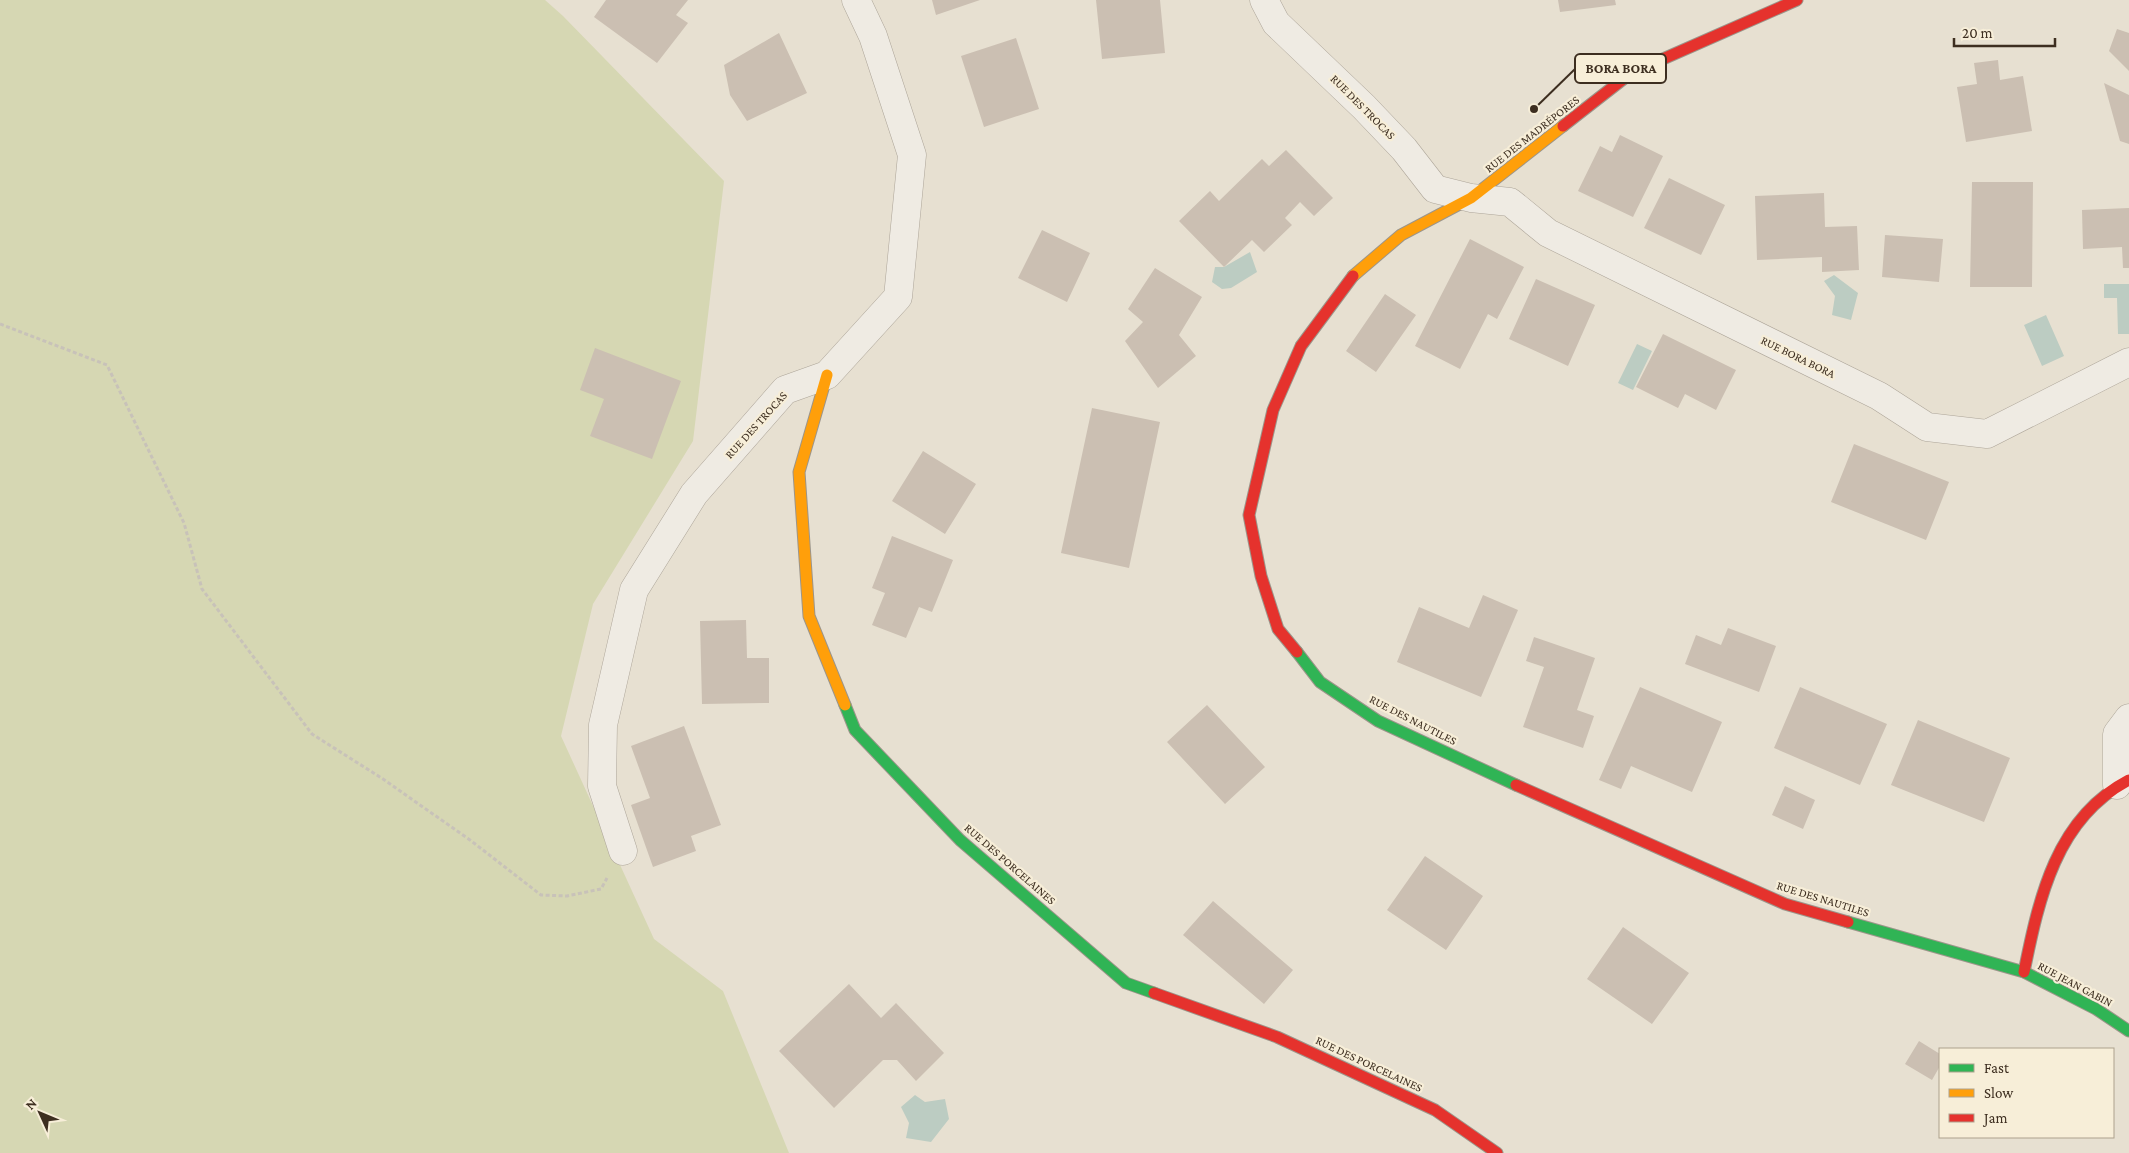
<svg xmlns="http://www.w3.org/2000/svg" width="2129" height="1153" viewBox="0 0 2129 1153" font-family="'Crimson Pro',serif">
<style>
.green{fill:#d6d7b3}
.water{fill:#bcccc2}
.building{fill:#cbbfb2}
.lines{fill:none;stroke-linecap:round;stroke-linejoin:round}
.street-casing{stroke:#ada599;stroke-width:29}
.fast-casing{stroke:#9c958a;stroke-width:13}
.slow-casing{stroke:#9c958a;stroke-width:13}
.jam-casing{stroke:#9c958a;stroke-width:13}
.path{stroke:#c8c2b9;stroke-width:3;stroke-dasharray:4 2.5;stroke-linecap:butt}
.street{stroke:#efebe3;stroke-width:28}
.fast{stroke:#30b455;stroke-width:11}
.slow{stroke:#ff9f0a;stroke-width:11}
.jam{stroke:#e5322d;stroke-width:11}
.labels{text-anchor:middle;stroke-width:4.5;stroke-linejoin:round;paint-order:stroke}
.street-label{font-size:12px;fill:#3d2e20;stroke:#f7eed8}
.leader{fill:none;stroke:#3d2e20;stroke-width:2}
.callout-dot{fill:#3d2e20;stroke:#f7eed8;stroke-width:2}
.callout{fill:#f7eed8;stroke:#3d2e20;stroke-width:2}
.callout-label{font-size:14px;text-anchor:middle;font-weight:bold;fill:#3d2e20}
</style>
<rect width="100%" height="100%" fill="#e7e0d1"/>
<path class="green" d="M0 0H545L563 16 724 181 693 441 593 604 561 736 654 939 723 991 789 1153H0Z"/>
<path class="water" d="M1250 252 1257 272 1231 288 1222 289 1212 282 1215 267H1224Z
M1834 275 1858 293 1851 320 1832 315 1835 296 1824 281Z
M2104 284H2129V334H2118L2117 298H2104Z
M2046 315 2064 356 2042 366 2024 325Z
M1637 344 1652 351 1633 390 1618 383Z
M915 1095 925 1102 945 1099 949 1119 931 1142 906 1138 909 1123 901 1107Z"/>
<path class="building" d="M606 0H688L676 15 688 23 657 63 594 17Z
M932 0H980L936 15Z
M1096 0H1160L1165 53 1102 59Z
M1558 0H1615L1616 5 1560 12Z
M2117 29 2129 33V71L2109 51Z
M779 33 807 93 747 121 730 95 724 65Z
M1016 38 1039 109 984 127 961 56Z
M1998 60 2000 80 2023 76 2032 131 1966 142 1957 87 1977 84 1974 63Z
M2104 83 2129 95V144L2120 141Z
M1620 135 1663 156 1633 217 1578 191 1600 146 1612 152Z
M1286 150 1333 198 1314 216 1300 202 1285 218 1292 225 1264 252 1252 240 1224 267 1179 221 1210 191 1219 201 1262 159 1269 166Z
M1669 178 1725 205 1701 255 1644 228Z
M1972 182H2033L2032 287H1970Z
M1824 193 1825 227 1857 226 1859 270 1822 272V257L1757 260 1755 196Z
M2129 208V268H2123L2122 247 2083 249 2082 210Z
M1042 230 1090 253 1067 302 1018 278Z
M1885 235 1943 239 1939 282 1882 277Z
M1470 239 1524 267 1497 319 1488 314 1460 369 1415 346Z
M1155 268 1202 297 1179 335 1196 356 1158 388 1125 341 1143 322 1128 309Z
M1536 279 1595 305 1568 366 1509 339Z
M1385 294 1416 315 1376 372 1346 351Z
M1663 334 1736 370 1716 410 1685 394 1678 408 1636 387Z
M595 348 681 381 652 459 590 436 604 399 580 390Z
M1092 408 1160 422 1129 568 1061 553Z
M1854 444 1949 482 1926 540 1831 502Z
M923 451 976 484 945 534 892 501Z
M892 536 953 560 932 612 919 607 906 638 872 625 885 593 872 588Z
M1483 595 1518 610 1481 697 1397 662 1419 607 1469 628Z
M746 620 747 658H769V703L702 704 700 621Z
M1728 628 1776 646 1759 692 1685 664 1696 635 1721 645Z
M1534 637 1595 658 1577 710 1594 716 1583 748 1523 727 1544 667 1526 661Z
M1640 687 1722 722 1692 792 1631 766 1621 789 1599 780Z
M1800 687 1887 724 1860 785 1774 748Z
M1207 705 1265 767 1225 804 1167 742Z
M1918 720 2010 758 1984 822 1891 785Z
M684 726 721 825 691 836 696 851 653 867 631 805 650 798 631 746Z
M1785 786 1815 800 1803 829 1772 815Z
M1425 856 1483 896 1446 950 1387 910Z
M1213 901 1293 970 1264 1004 1183 935Z
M1623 927 1689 973 1652 1024 1587 979Z
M849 984 881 1018 896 1003 944 1053 916 1081 897 1060H883L834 1108 779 1051Z
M1919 1041 1940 1054V1066L1932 1080 1905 1064Z"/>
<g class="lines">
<defs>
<path id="street" d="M1264 0 1276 23 1364 107 1404 149 1435 189 1471 198 1510 202 1548 233 1879 396 1927 427 1987 434 2129 362
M2117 785V734L2129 718
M623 851 602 786 603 725 634 590 694 494 785 390 827 375 898 297 912 155 873 36 856 0"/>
<path id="fast" d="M1297 652 1320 682 1378 721 1516 785
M845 705 855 730 960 840 1126 983 1154 993
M1848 922 2024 972 2096 1009 2129 1031"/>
<path id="slow" d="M1353 276 1401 235 1471 198 1563 126
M827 375 799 472 809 616 845 705"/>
<path id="jam" d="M1563 126 1631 73 1797 0
M1297 652 1278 629 1261 576 1249 515 1273 410 1301 346 1353 276
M1516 785 1785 904 1848 922
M2024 972C2039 898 2056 818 2129 780
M1154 993 1277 1037 1435 1110 1497 1153"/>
</defs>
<use href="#street" class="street-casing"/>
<use href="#fast" class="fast-casing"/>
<use href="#slow" class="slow-casing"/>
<use href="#jam" class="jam-casing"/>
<path class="path" d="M0 324 107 365 184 523 202 589 312 734 383 779 470 840 541 895 567 896 601 889 607 878"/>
<use href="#street" class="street"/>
<use href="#fast" class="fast"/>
<use href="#slow" class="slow"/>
<use href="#jam" class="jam"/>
</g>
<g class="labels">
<g class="street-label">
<text transform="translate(1363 107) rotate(45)" y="4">RUE DES TROCAS</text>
<text transform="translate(1532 134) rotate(-38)" y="4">RUE DES MADRÉPORES</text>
<text transform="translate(1798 357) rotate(26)" y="4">RUE BORA BORA</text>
<text transform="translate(756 425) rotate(-48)" y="4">RUE DES TROCAS</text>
<text transform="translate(1413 720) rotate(27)" y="4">RUE DES NAUTILES</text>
<text transform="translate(1010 864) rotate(41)" y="4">RUE DES PORCELAINES</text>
<text transform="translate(1823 899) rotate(17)" y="4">RUE DES NAUTILES</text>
<text transform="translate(2075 984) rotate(28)" y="4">RUE JEAN GABIN</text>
<text transform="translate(1369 1064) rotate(25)" y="4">RUE DES PORCELAINES</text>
</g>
</g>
<path class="leader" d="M1534 109L1575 69"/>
<circle class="callout-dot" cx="1534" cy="109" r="5"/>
<rect class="callout" x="1575" y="54" width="91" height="29" rx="5"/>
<g class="callout-label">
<text x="1621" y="73">BORA BORA</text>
</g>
<rect x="1939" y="1048" width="175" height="90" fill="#f7eed8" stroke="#ada18e"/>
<rect x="1949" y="1064" width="25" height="8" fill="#30b455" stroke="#ada18e"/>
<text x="1984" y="1073" font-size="15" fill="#3d2e20">Fast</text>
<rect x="1949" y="1089" width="25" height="8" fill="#ff9f0a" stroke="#ada18e"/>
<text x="1984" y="1098" font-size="15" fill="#3d2e20">Slow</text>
<rect x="1949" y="1114" width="25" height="8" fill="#e5322d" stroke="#ada18e"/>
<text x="1984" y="1123" font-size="15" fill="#3d2e20">Jam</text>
<g transform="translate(40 1113) rotate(314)" stroke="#f7eed8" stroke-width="4" paint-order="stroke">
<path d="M0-4L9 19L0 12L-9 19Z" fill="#3d2e20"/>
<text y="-8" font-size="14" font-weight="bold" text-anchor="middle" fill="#3d2e20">N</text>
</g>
<path d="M1954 38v8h101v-8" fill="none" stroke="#3d2e20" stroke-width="2.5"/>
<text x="1962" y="38" font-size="15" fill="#3d2e20" stroke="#f7eed8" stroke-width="4" paint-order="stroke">20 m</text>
</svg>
